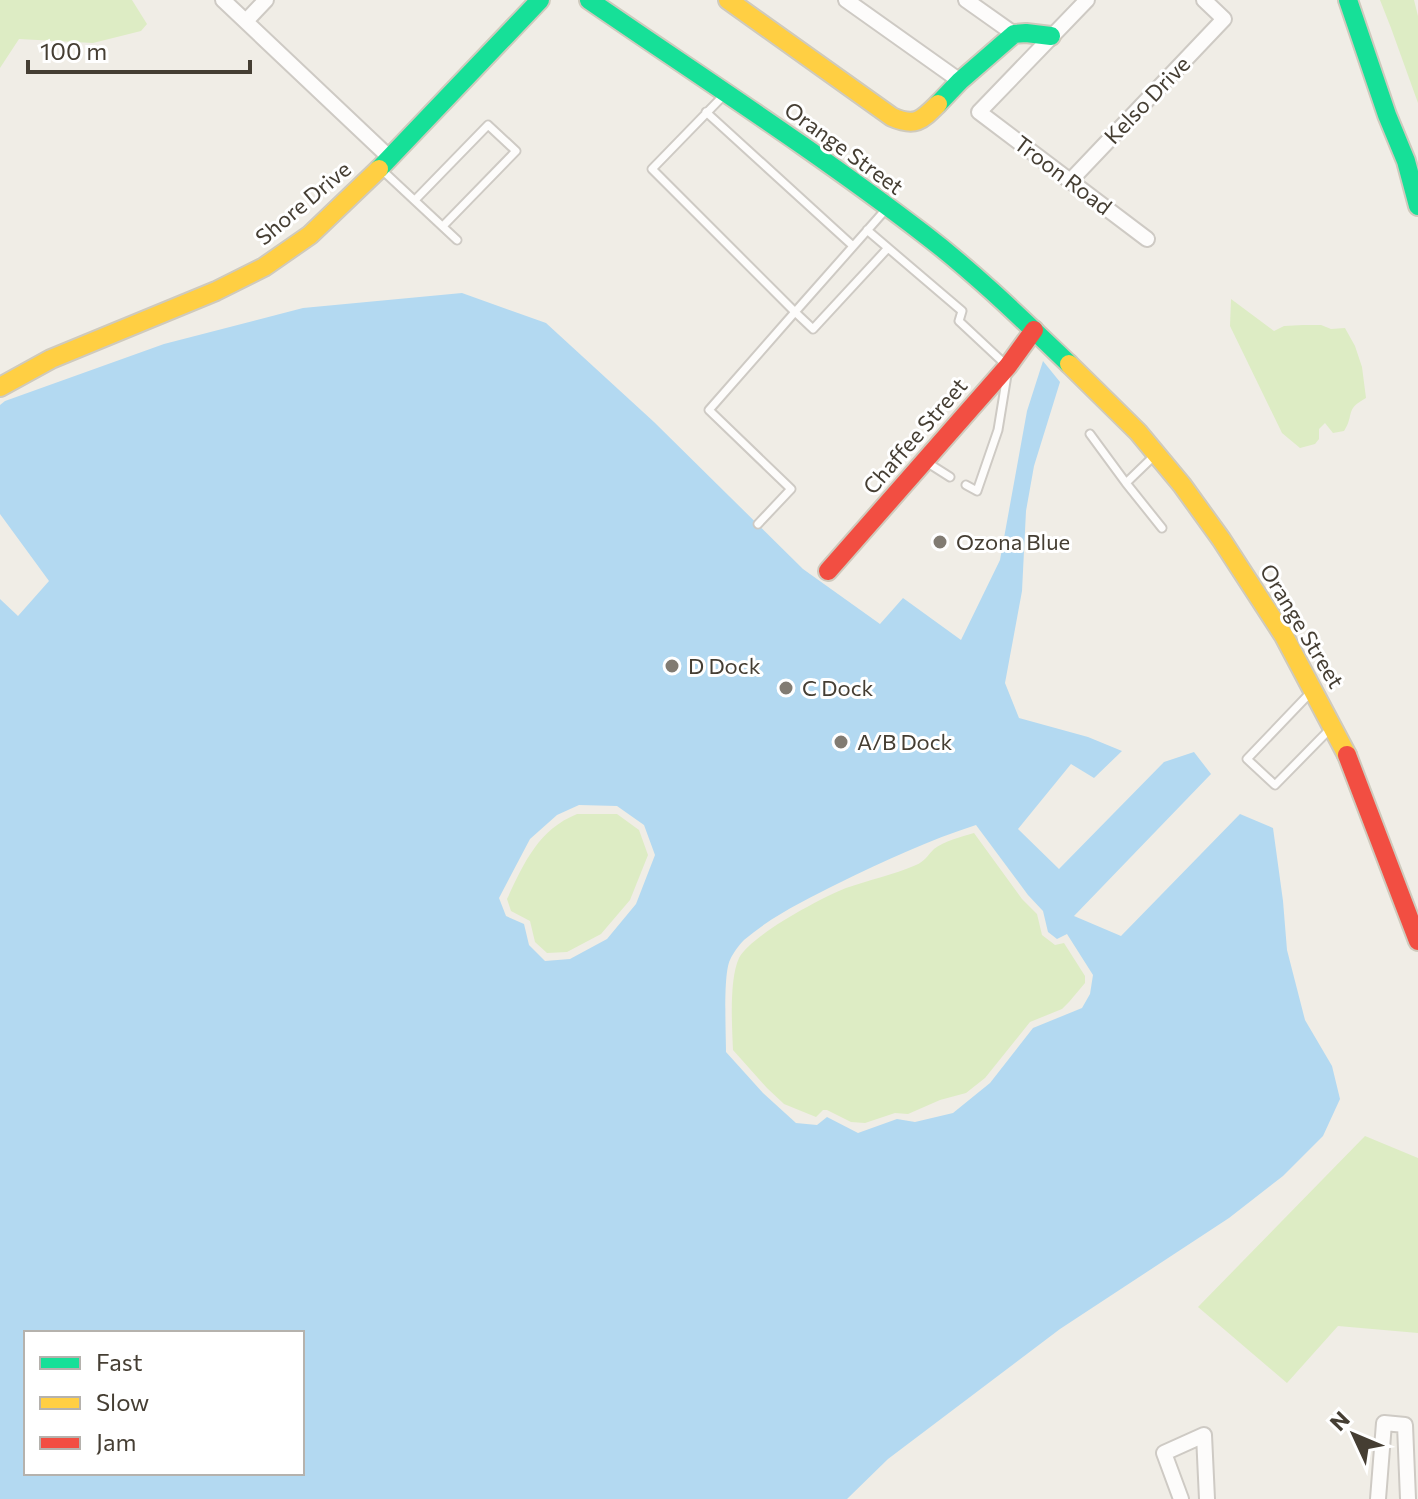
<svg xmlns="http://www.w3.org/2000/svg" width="1418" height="1499" viewBox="0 0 1418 1499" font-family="Commissioner,sans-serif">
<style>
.green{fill:#ddecc4}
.water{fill:#b3d9f1;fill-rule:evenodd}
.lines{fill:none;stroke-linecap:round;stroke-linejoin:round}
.lane-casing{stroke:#cecac4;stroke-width:11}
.street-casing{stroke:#cecac4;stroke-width:18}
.fast-casing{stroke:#cfcabd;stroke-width:22}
.slow-casing{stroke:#cfcabd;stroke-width:22}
.jam-casing{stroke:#cfcabd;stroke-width:22}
.lane{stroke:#fdfcfb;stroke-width:7}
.street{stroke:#fdfcfb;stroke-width:14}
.fast{stroke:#16e098;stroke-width:18}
.slow{stroke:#ffcf43;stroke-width:18}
.jam{stroke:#f24e42;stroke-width:18}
.poi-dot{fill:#817b72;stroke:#fff;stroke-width:3}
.labels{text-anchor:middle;stroke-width:6;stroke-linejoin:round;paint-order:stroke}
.street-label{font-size:22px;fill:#453e33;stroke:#fff}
.poi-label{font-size:22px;fill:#453e33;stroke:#fff;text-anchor:start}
</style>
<rect width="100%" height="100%" fill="#f0ede6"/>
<path class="green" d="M0 0H132L147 24 141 31 93 43 19 39 0 68Z
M1380 0H1414L1418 16V103L1391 28Z
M1231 299 1274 331 1284 326 1303 325H1321L1331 329 1345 328 1355 346 1362 367 1366 398C1344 410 1355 414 1344 431L1333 433 1325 423 1319 429V439L1315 444 1300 448 1282 433 1230 326Z
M577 814H617L639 830 648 855 630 900 601 934 567 952 547 953 535 942 530 921 511 911 507 899C524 863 538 830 577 814Z
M974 833 1022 899 1037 914 1042 935 1055 945 1064 943 1085 976V983L1069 1002 1062 1009 1030 1022 985 1078 966 1093 940 1100 908 1114 895 1113 865 1123 851 1122 827 1110H823L816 1117 784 1104 767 1088 733 1050C732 1025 729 980 739 958 751 935 821 898 846 888 869 880 893 875 916 865 924 862 928 855 934 849 944 841 961 837 974 833Z
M1365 1136 1418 1158V1333L1338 1326 1287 1383 1198 1307Z"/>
<path class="water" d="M462 293 546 323 654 422 803 569 880 624 903 598 961 640 1000 560 1027 411 1043 361 1060 382 1034 466 1026 511 1022 591 1005 683 1019 718 1088 737 1122 751 1094 778 1071 764 1018 829 1059 869 1164 762 1194 752 1211 774 1074 916 1121 936 1240 814 1273 828 1283 901 1287 950 1305 1020 1332 1066 1340 1099 1323 1136 1283 1176 1229 1218 1060 1329 888 1459 847 1499H0V599L18 616 49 581 0 514V405L5 401 164 344 303 308ZM579 805 617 806 644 825 655 855 636 904 607 939 570 959 545 961 529 945 524 924 506 916 499 898 530 839 557 815ZM976 825 1028 895 1043 911 1048 932 1057 939 1067 934 1093 975 1090 994 1082 1008 1033 1028 990 1083 953 1113 915 1122 897 1119 858 1133 827 1117 817 1125 796 1123 763 1093 726 1052C726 1033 723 974 730 960 733 953 739 945 744 940 772 916 807 899 839 883 884 861 929 840 976 825ZM26 1333H302V1473H26Z"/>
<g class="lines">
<defs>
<path id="lane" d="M724 95 652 169 795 312 887 208
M706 112 853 246
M382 170 457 240
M415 200 488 125 516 151 443 226
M867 230 962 311 959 321 1005 364
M1090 434 1126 483 1155 455
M928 463 950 477
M1126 483 1162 528
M966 485 977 491 998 430 1007 375
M758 524 791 489 709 410 795 312 813 329 888 248
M1312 691 1247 759 1275 785 1331 728"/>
<path id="street" d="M223 0 390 158
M846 0 960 81
M966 0 1014 34
M1087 0 979 112 1147 239
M246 21 266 0
M1071 180 1224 19 1204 0
M1181 1499 1164 1453 1204 1435 1207 1499
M1378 1499 1384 1423 1405 1425 1408 1499"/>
<path id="fast" d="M589 0C701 77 816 151 924 234 975 273 1022 319 1069 364
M1348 0 1387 115 1406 161 1418 206
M938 104 960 81 1014 34 1026 33 1051 36
M379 169 540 0"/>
<path id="slow" d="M728 0 892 117C915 127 921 121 938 104
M1069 364 1138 432 1182 485 1221 539 1284 636 1347 755
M0 387 51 359 216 291 264 267 310 235 379 169"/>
<path id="jam" d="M828 571 1008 366 1034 330
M1347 755 1418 941"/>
</defs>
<use href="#lane" class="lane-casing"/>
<use href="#street" class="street-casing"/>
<use href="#fast" class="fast-casing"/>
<use href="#slow" class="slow-casing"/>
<use href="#jam" class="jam-casing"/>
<use href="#lane" class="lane"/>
<use href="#street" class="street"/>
<use href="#fast" class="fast"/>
<use href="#slow" class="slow"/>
<use href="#jam" class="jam"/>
</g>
<g class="poi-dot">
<circle cx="940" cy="542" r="8"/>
<circle cx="672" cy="666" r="8"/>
<circle cx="786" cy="688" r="8"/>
<circle cx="841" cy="742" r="8"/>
</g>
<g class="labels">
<g class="street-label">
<text transform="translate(1147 100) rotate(-46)" y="8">Kelso Drive</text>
<text transform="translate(844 148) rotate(36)" y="8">Orange Street</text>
<text transform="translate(1063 175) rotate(37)" y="8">Troon Road</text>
<text transform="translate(303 203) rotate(-40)" y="8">Shore Drive</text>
<text transform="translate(915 436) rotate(-49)" y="8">Chaffee Street</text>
<text transform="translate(1302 626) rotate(59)" y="8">Orange Street</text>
</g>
<g class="poi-label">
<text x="956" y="550">Ozona Blue</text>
<text x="688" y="674">D Dock</text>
<text x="802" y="696">C Dock</text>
<text x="857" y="750">A/B Dock</text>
</g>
</g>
<rect x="24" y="1331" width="280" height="144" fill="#ffffff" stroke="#b5b2ad" stroke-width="2"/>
<rect x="40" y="1357" width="40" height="12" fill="#16e098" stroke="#b5b2ad" stroke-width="2"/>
<text x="96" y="1371" font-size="24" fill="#453e33">Fast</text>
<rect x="40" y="1397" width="40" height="12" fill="#ffcf43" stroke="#b5b2ad" stroke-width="2"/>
<text x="96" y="1411" font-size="24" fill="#453e33">Slow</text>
<rect x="40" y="1437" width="40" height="12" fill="#f24e42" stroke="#b5b2ad" stroke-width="2"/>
<text x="96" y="1451" font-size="24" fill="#453e33">Jam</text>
<g transform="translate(1354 1435) rotate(314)" stroke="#ffffff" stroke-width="6" paint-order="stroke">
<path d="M0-6L14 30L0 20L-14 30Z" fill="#453e33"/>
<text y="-12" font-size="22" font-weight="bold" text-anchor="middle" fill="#453e33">N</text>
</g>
<path d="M28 60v12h222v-12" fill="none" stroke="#453e33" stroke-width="4"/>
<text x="40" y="60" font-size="24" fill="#453e33" stroke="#ffffff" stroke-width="6" paint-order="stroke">100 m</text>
</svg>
